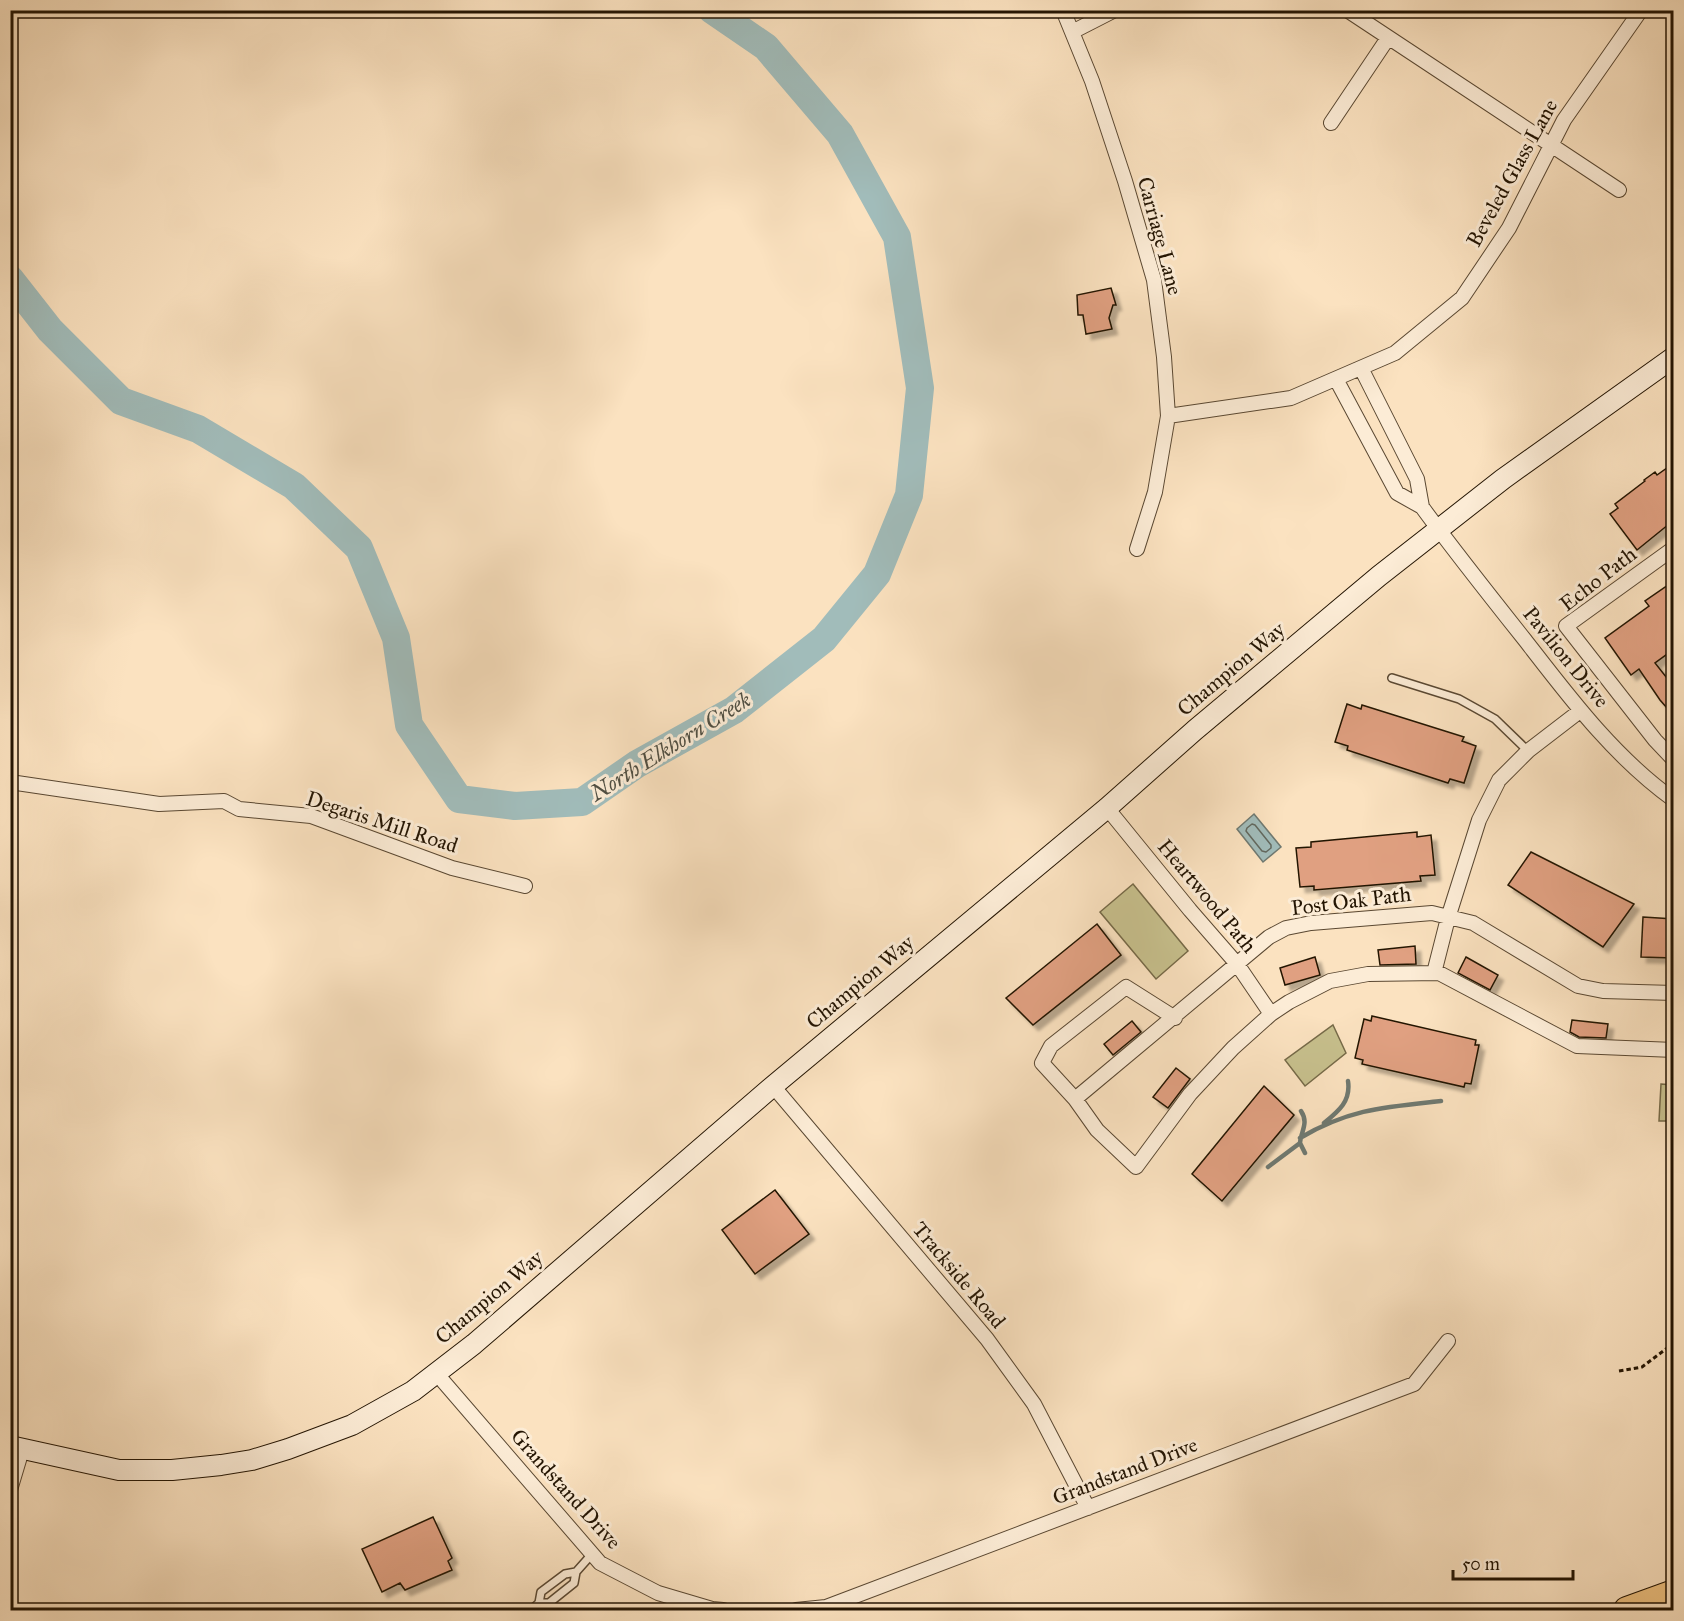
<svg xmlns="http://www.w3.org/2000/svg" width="1684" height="1621" viewBox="0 0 1684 1621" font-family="'IM FELL Great Primer',serif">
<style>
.green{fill:#c7c08d;stroke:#766a48;stroke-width:1.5}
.water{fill:#a1bcba;stroke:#6f7971;stroke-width:1.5}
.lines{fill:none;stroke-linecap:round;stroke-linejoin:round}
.shore{stroke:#62685e;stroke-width:1.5}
.stream{stroke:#6f7971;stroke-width:4.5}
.river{stroke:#a1bcba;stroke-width:28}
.building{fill:#e0a081;stroke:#241503;stroke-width:1.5;filter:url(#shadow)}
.service-casing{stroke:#5a4832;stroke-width:10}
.minor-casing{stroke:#5a4832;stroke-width:16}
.secondary-casing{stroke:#241503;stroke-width:22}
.motorway-casing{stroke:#241503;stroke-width:28}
.path{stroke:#241503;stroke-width:3;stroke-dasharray:4.5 3;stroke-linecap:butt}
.service{stroke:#fcecd6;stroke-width:7}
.minor{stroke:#fcecd6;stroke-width:14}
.secondary{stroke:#fcecd6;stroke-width:20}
.motorway{stroke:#eec180;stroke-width:26}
.labels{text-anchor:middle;stroke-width:6;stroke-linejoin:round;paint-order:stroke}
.street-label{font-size:21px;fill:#241503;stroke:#fcecd6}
.water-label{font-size:22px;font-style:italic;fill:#504f43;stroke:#fcecd6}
</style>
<defs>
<filter id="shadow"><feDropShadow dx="5.5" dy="5.5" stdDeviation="1.5" flood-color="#0004"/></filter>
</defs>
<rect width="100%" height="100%" fill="#fbe2c0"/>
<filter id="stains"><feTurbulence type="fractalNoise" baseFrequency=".00333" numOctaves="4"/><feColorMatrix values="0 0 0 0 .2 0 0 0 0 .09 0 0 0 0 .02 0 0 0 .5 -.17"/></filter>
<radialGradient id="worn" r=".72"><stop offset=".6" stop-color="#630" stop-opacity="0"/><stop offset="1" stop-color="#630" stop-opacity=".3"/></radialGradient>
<path class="green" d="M1133 884 1188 951 1156 979 1100 912Z
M1333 1025 1346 1053 1305 1086 1285 1060Z
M1661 1084 1673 1085V1121H1659Z"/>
<path class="water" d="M1254 814 1281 847 1263 862 1237 829Z"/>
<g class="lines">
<path class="shore" d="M1252 824 1255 825 1271 845V848L1266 852 1262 851 1246 831 1247 828Z"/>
<path class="stream" d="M1301 1111C1309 1123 1301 1131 1300 1143L1305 1153
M1324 1123C1339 1111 1351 1101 1348 1081
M1300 1138C1349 1109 1385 1107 1441 1101
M1268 1167 1300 1143"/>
<path class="river" d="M10 279 50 330 121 401 198 429 294 486 359 548 396 638 409 725 459 799 515 806 582 802 637 764 734 710 824 639 877 574 909 495 920 388 897 237 840 134 766 47 712 10"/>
</g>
<path class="building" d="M1111 288 1116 305H1113L1109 318 1112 329 1086 334 1083 315H1078L1077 295Z
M1674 463V520L1637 550 1610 514 1618 508 1615 504 1645 481 1644 480 1655 472 1657 475Z
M1674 581V649L1655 663 1674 687V716L1660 700 1639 669 1631 675 1605 638 1649 606 1645 601Z
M1347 704 1361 709 1362 705 1464 737 1462 741 1476 746 1464 783 1450 779 1448 783 1347 750 1348 746 1335 742Z
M1417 832V837L1431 835 1435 875 1420 876 1421 881 1314 890V886L1300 887 1296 848 1311 847V842Z
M1531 852 1634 904 1603 947 1508 885Z
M1643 917 1674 919V958L1641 957Z
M1097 924 1121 955 1033 1025 1006 998Z
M1415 946 1416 964 1380 965 1378 950Z
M1315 957 1320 975 1285 985 1280 968Z
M1466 957 1498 975 1490 990 1458 973Z
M1372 1016 1476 1040 1475 1045H1479L1471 1084 1465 1083 1464 1087 1362 1064 1363 1060 1355 1058 1364 1019 1371 1021Z
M1572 1020 1608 1024 1606 1038 1579 1037 1570 1032Z
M1132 1021 1141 1032 1113 1055 1104 1044Z
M1176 1068 1190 1079 1168 1108 1153 1097Z
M1264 1086 1294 1115 1222 1201 1192 1174Z
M775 1190 809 1234 755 1274 722 1230Z
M433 1517 452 1558 448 1561 452 1570 405 1590 400 1583 382 1592 362 1549Z"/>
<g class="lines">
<defs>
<path id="service" d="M1392 678 1459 699 1495 719 1528 751
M576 1572 565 1574 541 1592 539 1603H549L574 1583 576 1572 592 1554
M531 1610 539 1603"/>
<path id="minor" d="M1063 10 1092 81 1125 181 1154 280 1164 357 1168 416 1155 492 1137 549
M1347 10 1619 190
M1072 32 1115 10
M1331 123 1388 38
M1361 368 1417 479 1422 507
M1336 379 1397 493 1422 507C1455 552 1490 596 1525 640 1570 698 1614 757 1674 800
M1168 416 1291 398 1395 353 1462 298 1509 228 1564 120 1641 10
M1674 548 1566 626 1655 740 1674 760
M10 782 159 804 224 801 239 809 311 816 452 868 525 886
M1107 808 1190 910 1237 964 1271 1014
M1434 973 1448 918 1479 820 1499 780 1528 751 1580 711
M1175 1018 1126 987 1051 1046 1042 1063 1075 1099 1097 1130 1136 1167 1190 1094 1233 1048 1271 1014 1289 1002 1330 981 1368 974 1439 973 1577 1046 1674 1050
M773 1086 987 1339 1034 1404 1088 1508
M1075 1099 1269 937 1286 928 1311 923 1432 913 1473 923 1578 986 1603 991 1674 993
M436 1373 600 1563 658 1593 712 1609 723 1610
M10 1490 22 1450
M796 1610 826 1607 1414 1384 1448 1341"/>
<path id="secondary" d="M10 1446 119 1470H172L221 1465 252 1460 288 1449 352 1425 413 1391 474 1344 773 1086 1107 808 1195 730 1379 576 1503 479 1674 357"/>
<path id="motorway" d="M1627 1610 1674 1593"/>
</defs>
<use href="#service" class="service-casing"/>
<use href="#minor" class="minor-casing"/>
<use href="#secondary" class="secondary-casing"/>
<use href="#motorway" class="motorway-casing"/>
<path class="path" d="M1619 1371 1642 1367 1674 1343"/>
<use href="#service" class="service"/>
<use href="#minor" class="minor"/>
<use href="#secondary" class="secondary"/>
<use href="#motorway" class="motorway"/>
</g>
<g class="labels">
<g class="street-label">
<text transform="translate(1512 173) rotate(-61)" y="7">Beveled Glass Lane</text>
<text transform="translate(1160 236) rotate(75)" y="7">Carriage Lane</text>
<text transform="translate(1598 579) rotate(-38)" y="7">Echo Path</text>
<text transform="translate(1566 657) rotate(51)" y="7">Pavilion Drive</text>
<text transform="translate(1231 669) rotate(-40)" y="7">Champion Way</text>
<text transform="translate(382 822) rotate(18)" y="7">Degaris Mill Road</text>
<text transform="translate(1207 896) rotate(50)" y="7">Heartwood Path</text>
<text transform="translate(1351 901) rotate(-7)" y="7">Post Oak Path</text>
<text transform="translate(860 982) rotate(-40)" y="7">Champion Way</text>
<text transform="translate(959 1275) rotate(50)" y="7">Trackside Road</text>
<text transform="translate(489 1297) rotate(-40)" y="7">Champion Way</text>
<text transform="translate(1125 1471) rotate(-21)" y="7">Grandstand Drive</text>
<text transform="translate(566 1489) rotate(48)" y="7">Grandstand Drive</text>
</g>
<g class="water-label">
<text transform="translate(670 746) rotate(-32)" y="8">North Elkhorn Creek</text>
</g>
</g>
<rect width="1684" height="1621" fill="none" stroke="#fbe2c0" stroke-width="36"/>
<rect x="12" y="12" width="1660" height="1597" fill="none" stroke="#241503" stroke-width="3"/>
<rect x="18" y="18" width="1648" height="1585" fill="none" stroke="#241503" stroke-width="1.5"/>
<path d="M1453 1570v9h120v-9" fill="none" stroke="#241503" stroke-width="3"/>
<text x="1462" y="1570" font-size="18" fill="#241503" stroke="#fcecd6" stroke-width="4.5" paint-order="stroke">50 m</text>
<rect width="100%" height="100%" filter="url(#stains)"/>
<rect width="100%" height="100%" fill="url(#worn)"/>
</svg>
